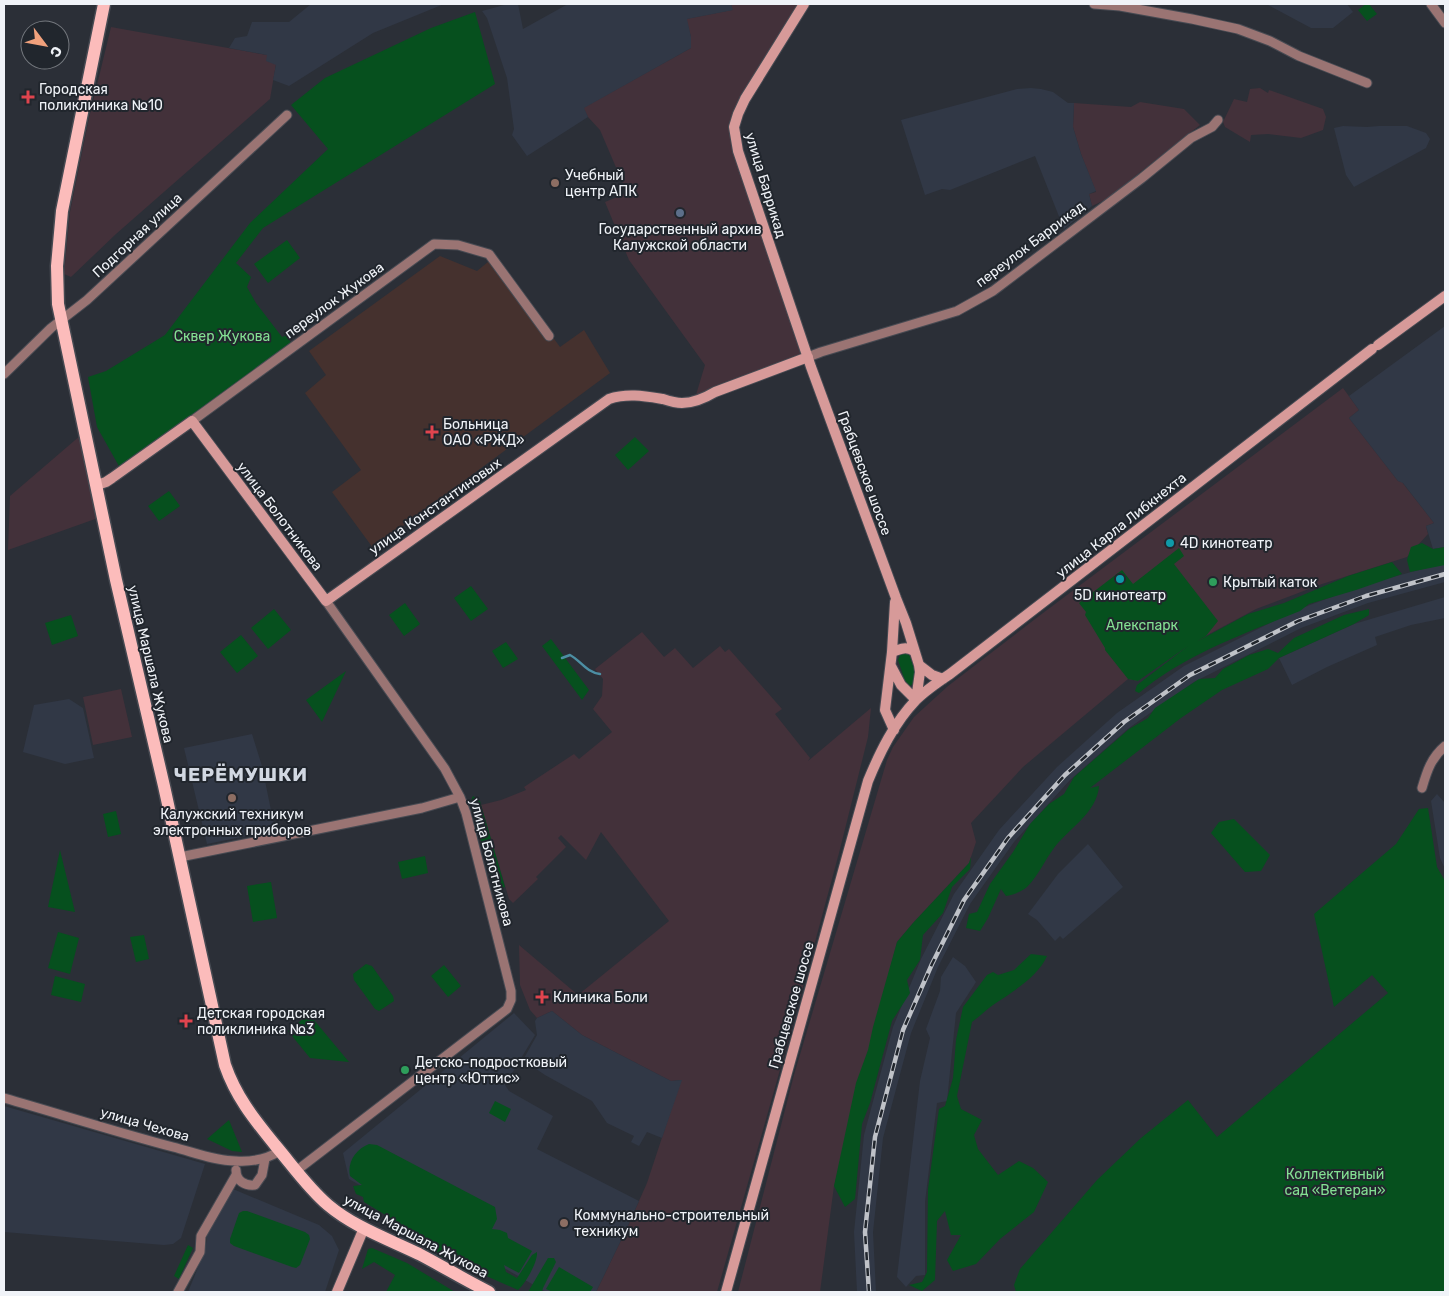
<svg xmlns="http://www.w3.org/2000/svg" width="1449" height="1296" viewBox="0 0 1449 1296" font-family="Rubik,sans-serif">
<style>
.commercial{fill:#43313a}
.built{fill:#313846}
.medical{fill:#45312e}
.green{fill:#06501e}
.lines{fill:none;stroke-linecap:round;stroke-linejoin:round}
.stream{stroke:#4c8ea3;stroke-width:2.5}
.street-casing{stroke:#474a52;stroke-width:11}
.secondary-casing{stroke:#474a52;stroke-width:12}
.primary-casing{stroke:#474a52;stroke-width:15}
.street{stroke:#9a7473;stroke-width:9}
.secondary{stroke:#d79a99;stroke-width:10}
.primary{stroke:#fcbcbb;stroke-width:12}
.rail-casing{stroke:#bfc2c8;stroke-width:4.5}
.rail{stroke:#21262d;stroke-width:2.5;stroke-dasharray:8;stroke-linecap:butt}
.health-dot{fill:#e0444e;stroke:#21262d;stroke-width:2}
.education-dot{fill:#8d6e63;stroke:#21262d;stroke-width:2}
.service-dot{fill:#5c6f8a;stroke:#21262d;stroke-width:2}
.culture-dot{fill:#0f9aa8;stroke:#21262d;stroke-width:2}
.leisure-dot{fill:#2e9e5b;stroke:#21262d;stroke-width:2}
.labels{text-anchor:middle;stroke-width:4;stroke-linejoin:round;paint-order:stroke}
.poi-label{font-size:14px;fill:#f0f3f8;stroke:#21262d;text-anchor:start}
.street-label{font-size:14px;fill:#f0f3f8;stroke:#21262d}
.park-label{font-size:14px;fill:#84e093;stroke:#21262d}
.district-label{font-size:19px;font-weight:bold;letter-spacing:1px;fill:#d2d8e2;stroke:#21262d}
</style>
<rect width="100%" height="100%" fill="#2b2f37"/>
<path class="commercial" d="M731 4H799L730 124 801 351 800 355 695 398 705 365 629 260 605 202 627 193 600 130 588 117 583 108 691 48V37L686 19 732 10Z
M111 27 267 55 276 64 270 99 116 234 71 277 64 274 70 212 89 118Z
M1260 88 1268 93 1269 90 1323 109 1326 117 1323 130 1301 138 1268 134 1251 135 1250 142 1225 127 1223 122 1234 99 1247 102 1250 89Z
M1140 102 1184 109 1200 125 1105 200 1092 206 1089 194 1096 192 1081 154 1073 127 1074 103 1131 107Z
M1343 388 1359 410 1349 418 1398 481 1402 482 1434 523 1426 526 1428 534 1407 557 1322 584 1256 609 1183 648 1138 681 1128 679 1023 767 971 823 976 842 969 863 913 923 897 942 834 1186 820 1292H738L794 1075 887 760 893 747 914 717 948 686 1043 613Z
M81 435 98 518 8 550 10 496Z
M642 632 664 657 675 648 693 668 720 646 725 652 729 649 782 709 775 714 810 758 808 761 871 708 868 737 839 853 791 1031 717 1292H596L626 1230 647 1183 681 1080 671 1081 582 1035 552 1011 537 1018 530 1010 520 985 519 945 578 995 669 921 601 832 586 860 561 835 558 838 566 847 536 877 538 879 513 903 509 899 481 805 501 800 526 790 524 787 574 754 579 759 612 732 593 709 602 696 603 679 595 669Z
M121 689 132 737 93 745 83 697Z"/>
<path class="built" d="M311 4H444L373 33 289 86 273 80 276 65 266 61 267 55 229 48 235 38 247 36 252 22H289Z
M508 4H518L523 29 568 4H731L733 10 687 19 691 37V48L584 108 588 117 527 156 512 135 514 129 507 78 487 18 482 11Z
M1269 4H1347L1353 12 1333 28H1311L1268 5Z
M1031 88 1041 89 1053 92 1068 103H1074L1073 127 1081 154 1096 191 1089 194 1092 206 1064 229 1035 156 950 190 942 189 925 195 901 120 1017 89Z
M1343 126 1367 127 1379 126H1407L1426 133 1430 139 1426 148 1354 187 1346 175 1334 128Z
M1445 326V547L1433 549 1426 526 1434 523 1403 483 1398 481 1349 418 1359 410 1349 396Z
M1445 563V582L1368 603 1301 628 1194 682 1129 728 1070 780 1014 842 970 904 938 967 911 1033 883 1138 873 1232 876 1292H857L854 1232 864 1135 893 1027 921 959 954 894 999 830 1057 767 1117 713 1184 666 1294 611 1363 585Z
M1445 597V618L1411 625 1375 637 1377 645 1327 667 1292 685 1279 658 1354 624Z
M69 699 83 708 94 758 65 764 23 752 34 705Z
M252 734 262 766 275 830 207 844 184 748Z
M1437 794 1445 803V869L1440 858 1431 801Z
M1088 844 1123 887 1063 939 1060 936 1055 941 1037 920 1028 914 1058 874Z
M953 957 965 966 976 982 956 1013 947 1101 937 1103 925 1202V1275L916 1276 906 1287 897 1277 920 1081 930 1038 926 1029 940 991 941 977Z
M552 1011 582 1035 671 1081 682 1080 662 1138 647 1132 639 1146 631 1142 634 1136 607 1123 592 1101 545 1075 523 1060 537 1035 535 1021 537 1018Z
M514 1013 535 1035 505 1085 509 1091 553 1116 537 1149 639 1201 626 1230 596 1292H546L349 1179 343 1153Z
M4 1106 205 1164 181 1238 173 1244 164 1245 4 1232Z
M233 1189 319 1225 332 1236 339 1250 325 1292H188L201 1260 207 1240V1233Z"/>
<path class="medical" d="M440 256 477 271 494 257 560 347 584 330 610 373 373 548 332 492 361 470 305 393 326 375 309 351Z"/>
<path class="green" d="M1366 4H1369L1377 14 1367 21 1358 10Z
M475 12 495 84 263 228 236 263 251 277 247 287 256 303 282 337 287 335 291 343 120 468 97 427 88 377 106 371 165 335 250 223 328 149 291 105 325 78 431 28Z
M287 240 300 258 268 283 254 264Z
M635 437 649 451 628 470 615 455Z
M169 491 180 506 159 521 148 506Z
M1422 543 1433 549 1445 547V565L1410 572 1407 560 1411 547Z
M1179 548 1184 556 1174 564 1218 621 1206 636 1196 642 1248 614 1284 603 1348 576 1392 562 1402 574 1356 590 1309 604 1300 611C1244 634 1186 654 1139 693L1135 691 1137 685 1188 646 1138 681 1128 679 1105 650V648L1085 615 1086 612 1079 603 1122 570 1133 584Z
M471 586 488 609 471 621 454 598Z
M405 603 420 624 404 636 389 615Z
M274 609 291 630 268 649 251 628Z
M1369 609V615L1354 624 1279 658 1268 669 1222 690 1181 718 1090 788 1099 786C1097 813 1069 828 1054 848 1045 860 1038 876 1027 887 1021 892 1013 895 1006 896L1001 889 988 918 980 931 966 928 969 914 977 912 990 884 1013 852 1030 824 1049 804 1064 794 1074 777 1129 729 1148 718 1155 708 1199 679 1215 678 1223 669 1249 655 1268 649 1278 653 1294 638 1344 615Z
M71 615 78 636 52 645 45 623Z
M241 635 258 656 237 673 220 652Z
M551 639 589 690 582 700 542 646Z
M506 642 518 659 503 668 492 651Z
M903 653H906L909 654 916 674 915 682 910 686 905 681 898 660 900 655Z
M346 671 322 722 306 700Z
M473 796 480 801 481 805 505 887 495 890 470 803Z
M1428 808 1437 867 1445 881V1292H1016L1014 1285 1020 1269 1097 1180 1141 1138 1188 1100 1217 1137 1388 993 1372 975 1334 1007 1314 914 1396 844 1419 809Z
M116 811 121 834 108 837 103 814Z
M1234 819 1270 855 1261 871 1245 872 1211 833 1219 822Z
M60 850 75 912 48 907Z
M425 856 428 873 402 879 398 862Z
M971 857 970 869 952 887 943 913 923 935 920 960 907 980 910 993 892 1021 870 1103 862 1124 855 1199 845 1207 834 1186 856 1083 868 1050 873 1027 897 942 913 923 969 863Z
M271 882 277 918 253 922 247 886Z
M58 932 79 938 70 974 48 968Z
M144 935 149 959 136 962 130 937Z
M1031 954 1047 956C1038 977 1012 992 993 1005 986 1010 979 1017 972 1022L957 1096 961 1109 982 1120 974 1135 978 1149 998 1175 1019 1161 1033 1168 1048 1182 1034 1212 1000 1239 976 1264 953 1271 947 1260 961 1235H951L945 1211 937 1221 935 1280 922 1291 909 1285 922 1282 927 1272 928 1189 939 1109 945 1106 953 1078 956 1040 963 1007 987 975 993 972 998 975 1014 970Z
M366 964 372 966 393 996 394 1001 379 1011 375 1009 354 980 353 974Z
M444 965 461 986 448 997 431 976Z
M55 976 85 984 81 1002 51 995Z
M309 1014 349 1062 310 1058 288 1031Z
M495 1101 511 1109 505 1122 489 1113Z
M229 1120 242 1152 232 1151 207 1139Z
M369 1144 377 1145 495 1207 497 1219 492 1229 500 1230 507 1233 508 1238 532 1251 519 1273 504 1265 506 1272 517 1278 532 1255 537 1252C538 1262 525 1284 518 1290L468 1268 458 1263 442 1257 436 1251 429 1249 419 1242 409 1240 399 1230 397 1222 364 1202 363 1197 356 1194 353 1186 362 1185 350 1176C347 1162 356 1149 369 1144Z
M243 1211H247L305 1232 309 1235 310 1239 300 1265 296 1268 292 1267 234 1246 230 1243V1239L239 1213Z
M188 1245 193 1248 179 1279 174 1276Z
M372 1248 407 1263 455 1292H386L395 1275 374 1262 362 1269 368 1249Z
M548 1258H554L556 1262 543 1288 542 1292H528Z
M559 1267 593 1287 590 1292H553L546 1289Z"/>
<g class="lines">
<path class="stream" d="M562 658 570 655C581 661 586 672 600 674"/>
<defs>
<path id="street" d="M1094 4 1120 6 1192 19 1238 29 1270 41 1299 56 1367 83
M1431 4 1445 23
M808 357 821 352 957 311 993 291 1142 178 1191 138 1212 127 1218 120
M4 374 51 328 87 300 287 115
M192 421 434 244 458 245 489 254 549 336
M1422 788C1427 771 1431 758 1445 746
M180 857 422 808 460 797
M4 1098C60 1114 116 1132 173 1147 193 1152 215 1161 236 1161 252 1162 267 1159 280 1151
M236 1170C236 1181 245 1186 255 1185L262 1175 265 1159
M296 1171 507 1009 511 1000V991L466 813 460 797 445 769 326 601
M178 1292 200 1252 201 1236 236 1175"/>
<path id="secondary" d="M804 4 745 99 738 114 734 127 738 151 811 367 896 598 906 623 919 665 920 672 916 700
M1378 345 1445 296
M97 485 106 482 112 478 192 421 326 601 609 399C627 393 644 396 663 399 669 401 676 403 682 403 695 403 705 398 715 392L808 357
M892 652C900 649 906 646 914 651
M919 665 932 675 943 679
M891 666 901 685 916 700
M894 730 885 710 892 652 895 602
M337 1292 364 1228
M726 1292 868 781C880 752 894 723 916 700 926 690 938 682 950 674L1372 349"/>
<path id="primary" d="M104 4 62 211 57 266 58 304 116 580 164 786 225 1065C236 1097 254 1119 275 1145 292 1165 308 1188 328 1205 354 1227 388 1239 419 1254 442 1266 465 1280 489 1292"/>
</defs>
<use href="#street" class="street-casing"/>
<use href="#secondary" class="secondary-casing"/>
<use href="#primary" class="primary-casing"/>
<use href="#street" class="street"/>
<use href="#secondary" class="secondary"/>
<use href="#primary" class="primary"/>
<defs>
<path id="rail" d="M869 1292 865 1232 875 1137 903 1030 932 964 964 900 1008 838 1065 775 1124 722 1190 675 1298 621 1366 596 1445 574"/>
</defs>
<use href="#rail" class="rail-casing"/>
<use href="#rail" class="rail"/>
</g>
<g class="health-dot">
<path d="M25.5 89.5h5v5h5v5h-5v5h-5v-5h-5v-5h5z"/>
<path d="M429.5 424.5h5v5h5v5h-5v5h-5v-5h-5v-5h5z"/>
<path d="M539.5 989.5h5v5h5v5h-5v5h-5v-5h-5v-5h5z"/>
<path d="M183.5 1013.5h5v5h5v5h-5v5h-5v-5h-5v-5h5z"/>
</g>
<g class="education-dot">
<circle cx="555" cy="183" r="5"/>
<circle cx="232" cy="798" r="5"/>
<circle cx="564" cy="1223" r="5"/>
</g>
<circle class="service-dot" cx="680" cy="213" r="5"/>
<g class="culture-dot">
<circle cx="1170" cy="543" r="5"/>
<circle cx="1120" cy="579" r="5"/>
</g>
<g class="leisure-dot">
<circle cx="1213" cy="582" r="5"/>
<circle cx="405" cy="1070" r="5"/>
</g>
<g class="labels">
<g class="poi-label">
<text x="39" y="94">Городская<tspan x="39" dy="16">поликлиника №10</tspan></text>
<text x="565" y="180">Учебный<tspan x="565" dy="16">центр АПК</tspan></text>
<text x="680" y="234" text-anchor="middle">Государственный архив<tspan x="680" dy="16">Калужской области</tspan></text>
<text x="443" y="429">Больница<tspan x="443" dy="16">ОАО «РЖД»</tspan></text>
<text x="1180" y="548">4D кинотеатр</text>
<text x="1223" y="587">Крытый каток</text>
<text x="1120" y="600" text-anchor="middle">5D кинотеатр</text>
<text x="232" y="819" text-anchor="middle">Калужский техникум<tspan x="232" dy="16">электронных приборов</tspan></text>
<text x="553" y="1002">Клиника Боли</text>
<text x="197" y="1018">Детская городская<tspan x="197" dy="16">поликлиника №3</tspan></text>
<text x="415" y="1067">Детско-подростковый<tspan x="415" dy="16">центр «Юттис»</tspan></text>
<text x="574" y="1220">Коммунально-строительный<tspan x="574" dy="16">техникум</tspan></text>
</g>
<g class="street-label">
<text transform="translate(766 185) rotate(73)" y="5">улица Баррикад</text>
<text transform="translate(137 235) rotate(-43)" y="5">Подгорная улица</text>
<text transform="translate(1030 244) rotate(-37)" y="5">переулок Баррикад</text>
<text transform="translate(334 300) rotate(-36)" y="5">переулок Жукова</text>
<text transform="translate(865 473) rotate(70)" y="5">Грабцевское шоссе</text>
<text transform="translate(435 506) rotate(-35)" y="5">улица Константиновых</text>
<text transform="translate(280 516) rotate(53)" y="5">улица Болотникова</text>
<text transform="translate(1121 525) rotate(-38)" y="5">улица Карла Либкнехта</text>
<text transform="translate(151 664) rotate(77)" y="5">улица Маршала Жукова</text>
<text transform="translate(492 862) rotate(75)" y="5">улица Болотникова</text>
<text transform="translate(791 1005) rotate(-74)" y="5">Грабцевское шоссе</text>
<text transform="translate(145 1124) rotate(16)" y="5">улица Чехова</text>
<text transform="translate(416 1236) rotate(28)" y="5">улица Маршала Жукова</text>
</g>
<g class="park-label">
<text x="222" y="341">Сквер Жукова</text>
<text x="1142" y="630">Алекспарк</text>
<text x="1335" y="1179">Коллективный<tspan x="1335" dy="16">сад «Ветеран»</tspan></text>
</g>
<g class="district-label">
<text x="241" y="781">ЧЕРЁМУШКИ</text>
</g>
</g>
<rect width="1449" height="1296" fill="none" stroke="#f0f3f8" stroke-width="10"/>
<g transform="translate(45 45) rotate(122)"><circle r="24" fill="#21262d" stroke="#74787e"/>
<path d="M0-4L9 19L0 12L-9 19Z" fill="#f1a17c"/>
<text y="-8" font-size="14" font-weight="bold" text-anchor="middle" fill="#f0f3f8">С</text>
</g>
</svg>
